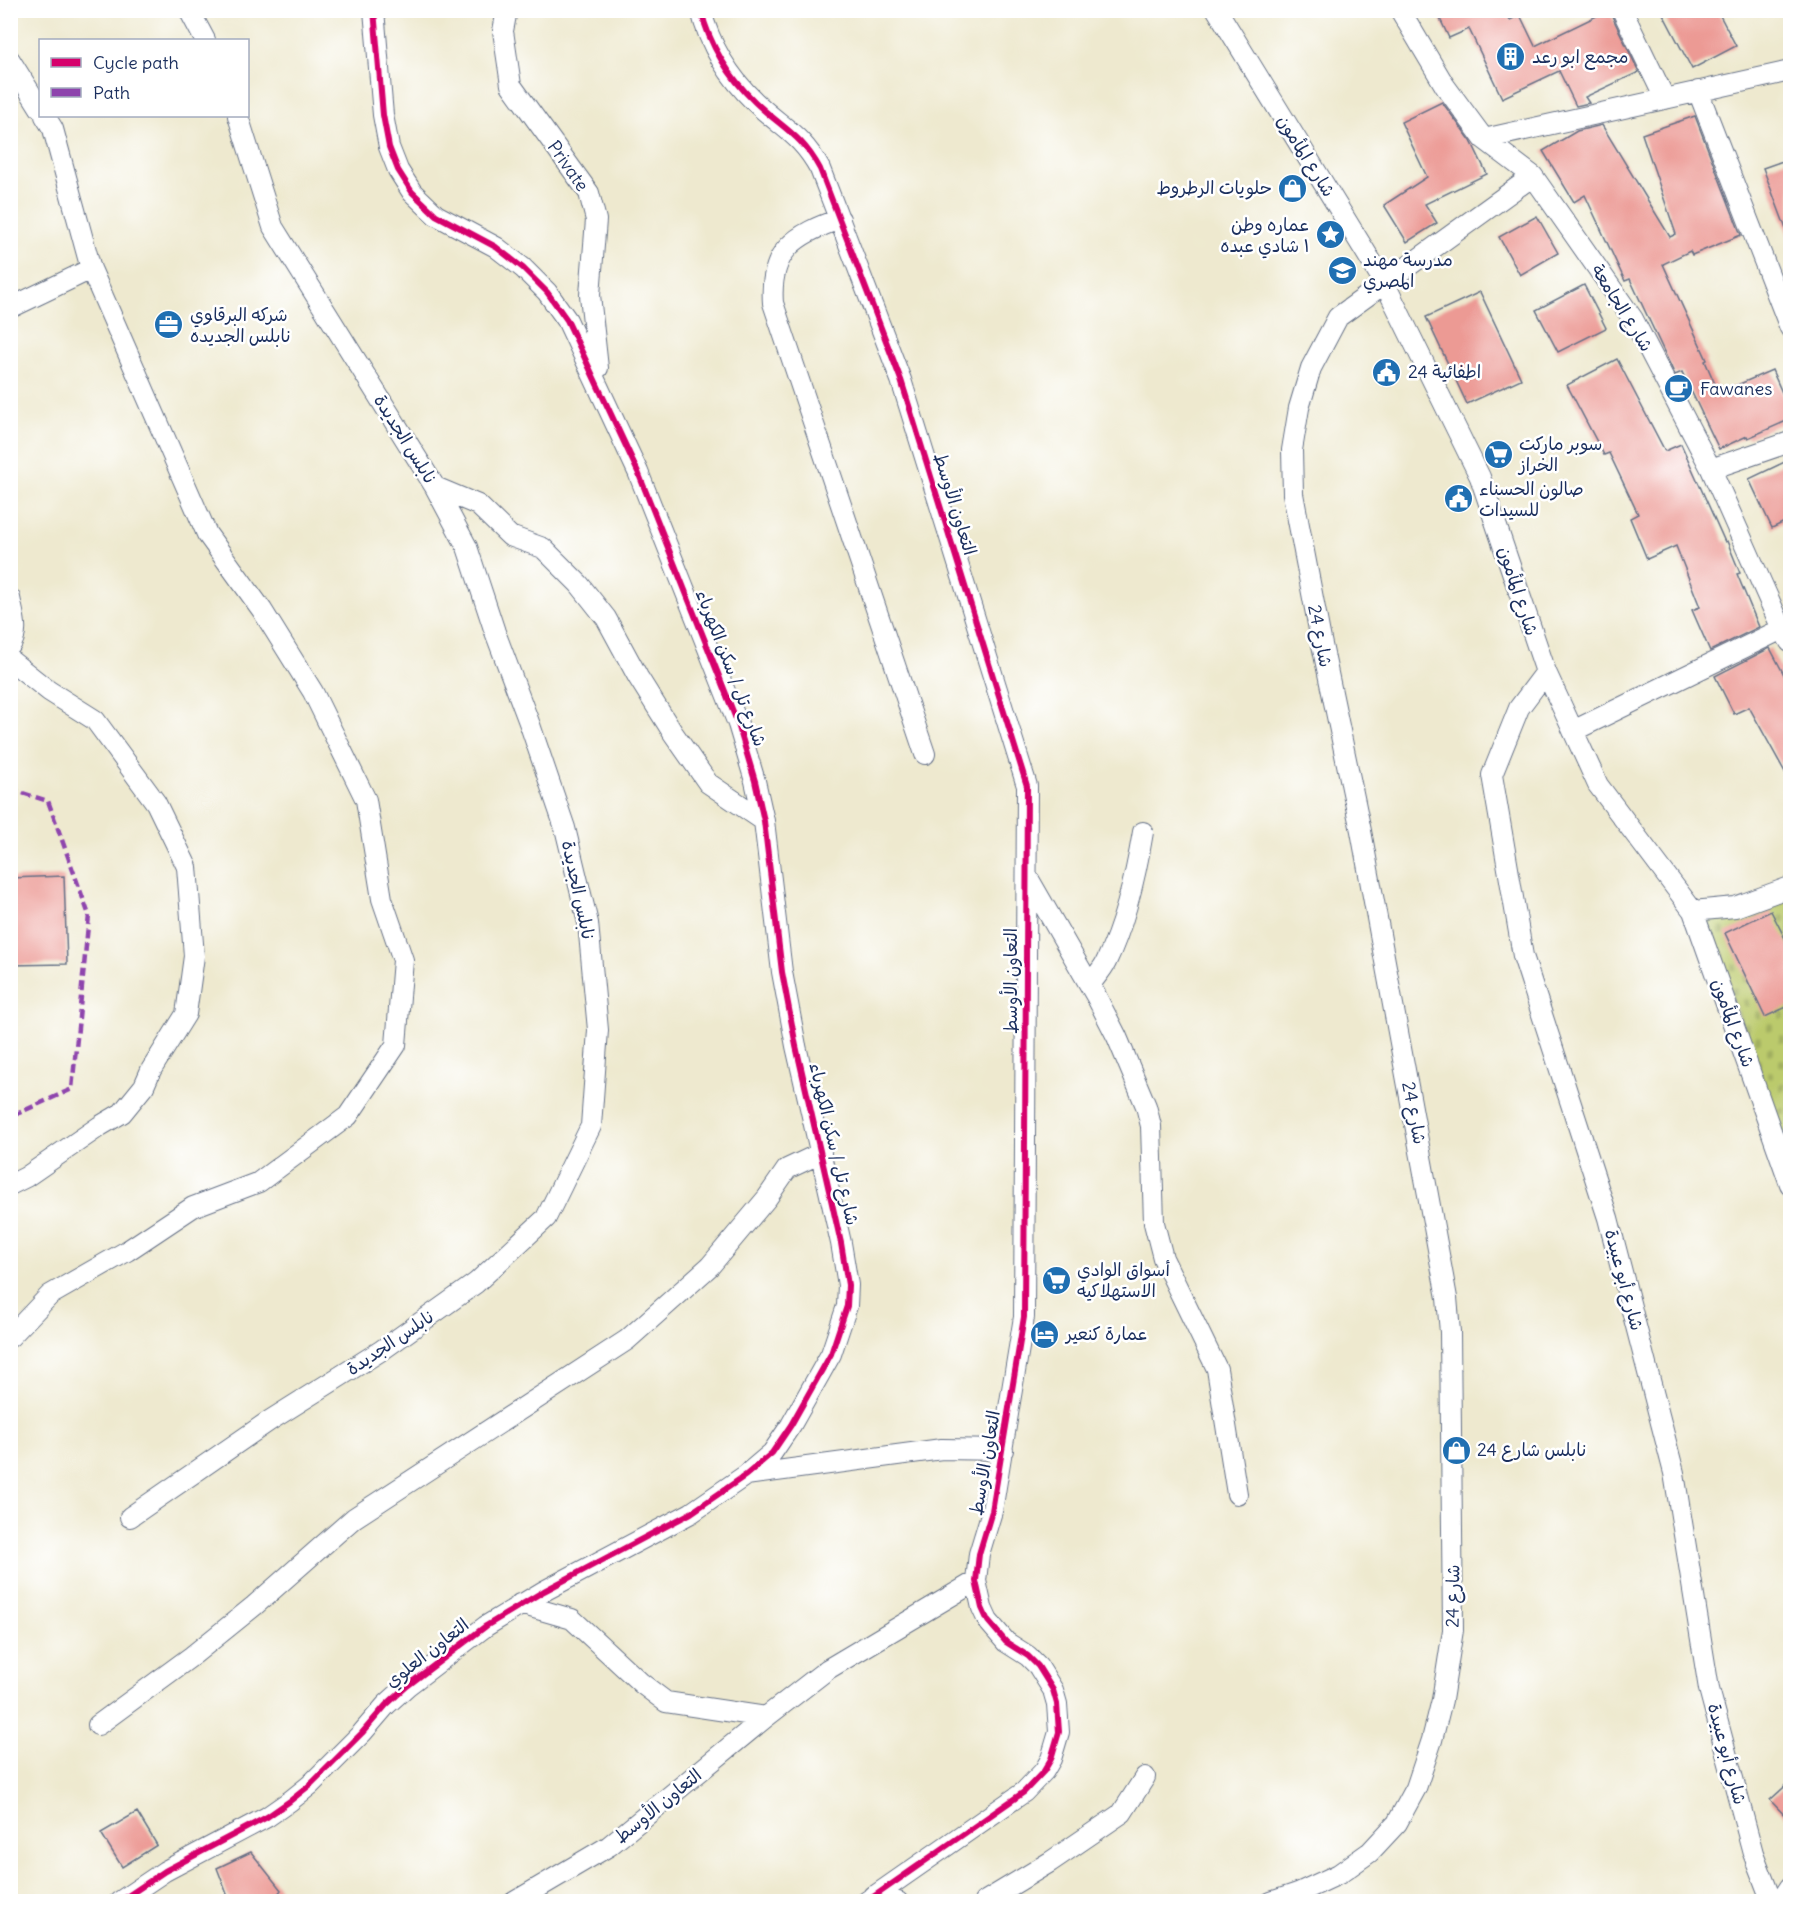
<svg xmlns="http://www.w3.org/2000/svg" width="1801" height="1912" viewBox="0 0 1801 1912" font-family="Delius,'Playpen Sans Arabic',sans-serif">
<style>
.cemetery{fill:url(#cemetery-stones);stroke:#6b7c65;stroke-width:1.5}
.building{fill:#ec9a94}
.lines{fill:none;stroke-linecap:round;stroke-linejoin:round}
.minor-casing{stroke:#657086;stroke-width:22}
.minor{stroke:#fff;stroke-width:20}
.quiet{stroke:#8e44ad;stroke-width:4.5;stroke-dasharray:9 4.5;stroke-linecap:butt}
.cycleway-casing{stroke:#fff;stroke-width:10}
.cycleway{stroke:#d6006c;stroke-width:6}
.labels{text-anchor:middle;stroke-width:5;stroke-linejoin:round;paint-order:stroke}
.poi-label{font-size:18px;fill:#1b2f5e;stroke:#fff;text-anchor:start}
.street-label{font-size:18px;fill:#1b2f5e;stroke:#fff}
</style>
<defs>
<pattern id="cemetery-stones" width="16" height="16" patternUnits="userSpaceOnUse" patternTransform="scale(1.5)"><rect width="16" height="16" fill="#bbca6c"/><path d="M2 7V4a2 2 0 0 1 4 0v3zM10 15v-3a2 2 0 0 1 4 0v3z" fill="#a0ae60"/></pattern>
</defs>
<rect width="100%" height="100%" fill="#fff"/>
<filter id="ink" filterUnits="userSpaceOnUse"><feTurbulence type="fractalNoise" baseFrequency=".0167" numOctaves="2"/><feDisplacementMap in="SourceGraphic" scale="12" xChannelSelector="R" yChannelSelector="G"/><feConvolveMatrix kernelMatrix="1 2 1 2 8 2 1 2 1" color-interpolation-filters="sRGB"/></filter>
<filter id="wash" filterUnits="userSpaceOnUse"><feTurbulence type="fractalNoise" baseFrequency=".008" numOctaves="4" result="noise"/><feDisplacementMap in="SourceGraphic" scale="24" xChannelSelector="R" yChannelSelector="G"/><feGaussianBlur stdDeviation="1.35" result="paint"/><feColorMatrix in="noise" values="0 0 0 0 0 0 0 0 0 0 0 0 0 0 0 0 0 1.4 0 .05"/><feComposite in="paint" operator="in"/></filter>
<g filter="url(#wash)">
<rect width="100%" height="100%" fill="#eee9cf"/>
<path class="cemetery" d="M1790 894V1155L1731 995 1705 916Z"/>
<g id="blocks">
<path class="building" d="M1436 10H1505L1510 20 1520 15 1535 46 1609 10 1639 72 1585 97 1589 103 1576 106 1559 71 1502 98 1469 29 1449 38Z
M1661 10H1717L1736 46 1692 69Z
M1442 102 1471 141 1487 174 1425 204 1437 223 1407 242 1384 205 1427 177 1401 122Z
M1695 116 1741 235 1692 255 1690 251 1663 264 1707 360 1705 361 1719 393 1772 370 1791 413V419L1748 438 1747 436 1719 449 1682 372 1675 375 1630 279 1625 281 1585 195 1574 202 1543 151 1577 131 1602 125 1670 237 1676 234 1642 134Z
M1791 158V236L1789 237 1763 168Z
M1537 216 1558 253 1520 275 1499 237Z
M1584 285 1606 328 1558 352 1536 310Z
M1480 292 1521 379 1467 404 1426 317Z
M1617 359 1665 451 1681 444 1725 542 1727 541 1740 573 1737 574 1759 627 1710 651 1692 610 1700 607 1676 546 1647 559 1630 518 1638 514 1609 453 1604 455 1567 385Z
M1791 459V519L1772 528 1749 479Z
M1770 648 1791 688V783L1749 707 1734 714 1715 676Z
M64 876 67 964 10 965V878Z
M1771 911 1791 950V1005L1765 1017 1725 933Z
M1791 1781V1822L1770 1800Z
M137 1812 157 1845 122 1867 101 1833Z
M251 1852 281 1890 272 1902H230L217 1868Z"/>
</g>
</g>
<g filter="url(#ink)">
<use href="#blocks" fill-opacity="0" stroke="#657086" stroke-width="1.5"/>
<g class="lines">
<defs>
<path id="minor" d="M189 10 205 40
M507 10 503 31 511 85 589 193 596 220 590 295 598 368
M701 10C709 45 730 78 755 102 782 128 801 134 820 169L901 380 1027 786 1024 1317 992 1511 979 1554 976 1581 982 1608 988 1621 1006 1642 1028 1656 1038 1666 1053 1690 1057 1704 1059 1732 1051 1759 1044 1771 1024 1792 866 1902
M1217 10 1384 282 1480 477 1546 672 1598 785 1693 911 1790 1184
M1400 10 1445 86 1484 139 1533 176 1633 319 1711 469 1782 629 1790 642
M1622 10 1665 99
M10 60 40 108
M1698 91 1790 328
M1484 139 1790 71
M840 219C795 234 769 251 773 303L925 754
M10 308 91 269
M1711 469 1790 442
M435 487 478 505 510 536 543 548 579 584 606 618 638 677 673 733 708 783 764 821
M10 598C13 614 20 632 10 646
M10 660 49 691 95 720 156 803 187 867 194 956 186 1014 151 1070 144 1086 122 1113 100 1126 26 1177 10 1185
M1546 672 1519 708 1492 775 1523 956 1608 1218 1674 1473 1709 1689 1753 1853 1772 1902
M1573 731 1782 629
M1027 876 1096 996 1117 1037 1146 1106 1151 1126 1154 1223 1163 1258 1217 1369 1237 1494
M1693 911 1735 907 1790 887
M1090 985C1095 977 1102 970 1106 962 1125 923 1136 874 1143 832
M10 1337 50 1295 127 1251 193 1207 259 1182 348 1116 396 1045 403 960 382 899 366 800 313 692 262 610 207 534 91 269 53 129 45 116
M746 1475 942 1449 1003 1450
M130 1517 269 1421 382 1350 476 1283 546 1218 591 1126 598 1030 588 923 565 828 530 725 495 632 467 547 435 487 273 227 238 116
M520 1604 572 1619 641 1683 666 1702 766 1717
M98 1725 192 1656 254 1606 354 1518 627 1340 710 1266 767 1198 787 1169 821 1153
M873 1896 898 1902
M119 1902 165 1871 267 1817 290 1801 310 1785 362 1733 386 1705 407 1686 486 1626 544 1591 691 1513 746 1475 772 1453 791 1425 831 1354 847 1306 848 1285 841 1243 796 1046 782 972 764 821 755 781 738 724 638 472 567 320 547 292 523 268 496 247 436 215 412 192 398 170 389 147 383 115 374 10
M514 1902 609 1846 766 1717 828 1669 976 1581
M984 1902 1050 1862 1122 1813 1145 1777
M1271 1902 1298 1893 1339 1874 1370 1852 1397 1823 1416 1788 1432 1740 1442 1700 1453 1630 1450 1332 1447 1298 1361 831 1321 640 1293 494 1292 450 1299 408 1311 368 1338 317 1533 176
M1780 1902 1790 1887"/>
</defs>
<use href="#minor" class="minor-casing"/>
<use href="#minor" class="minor"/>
<path class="quiet" d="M10 789 48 801 89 915 72 1089 10 1117"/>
<defs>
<path id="cycleway" d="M701 10C709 45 730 78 755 102 782 128 801 134 820 169L901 380 1027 786 1024 1317 992 1511 979 1554 976 1581 982 1608 988 1621 1006 1642 1028 1656 1038 1666 1053 1690 1057 1704 1059 1732 1051 1759 1044 1771 1024 1792 866 1902
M119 1902 165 1871 267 1817 290 1801 310 1785 362 1733 386 1705 407 1686 486 1626 544 1591 691 1513 746 1475 772 1453 791 1425 831 1354 847 1306 848 1285 841 1243 796 1046 782 972 764 821 755 781 738 724 638 472 567 320 547 292 523 268 496 247 436 215 412 192 398 170 389 147 383 115 374 10"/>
</defs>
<use href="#cycleway" class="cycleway-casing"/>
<use href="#cycleway" class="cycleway"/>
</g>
</g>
<defs>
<symbol id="building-disc" viewBox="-11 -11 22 22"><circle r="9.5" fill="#1f6fb2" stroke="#fff"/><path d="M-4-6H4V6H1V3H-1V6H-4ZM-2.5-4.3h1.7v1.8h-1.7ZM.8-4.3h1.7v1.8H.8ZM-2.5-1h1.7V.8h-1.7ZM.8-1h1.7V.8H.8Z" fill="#fff"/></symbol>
<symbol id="shop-disc" viewBox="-11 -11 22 22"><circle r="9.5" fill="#1f6fb2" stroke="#fff"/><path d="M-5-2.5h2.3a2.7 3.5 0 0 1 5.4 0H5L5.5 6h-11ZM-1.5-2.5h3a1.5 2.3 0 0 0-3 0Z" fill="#fff"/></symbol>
<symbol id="sight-disc" viewBox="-11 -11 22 22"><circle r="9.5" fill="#1f6fb2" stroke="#fff"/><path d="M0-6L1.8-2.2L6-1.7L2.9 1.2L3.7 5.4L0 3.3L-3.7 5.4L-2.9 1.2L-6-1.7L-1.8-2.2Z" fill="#fff"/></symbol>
<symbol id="school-disc" viewBox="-11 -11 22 22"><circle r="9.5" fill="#1f6fb2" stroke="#fff"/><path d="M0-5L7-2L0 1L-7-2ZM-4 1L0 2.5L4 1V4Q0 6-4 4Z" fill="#fff"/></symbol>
<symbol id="office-disc" viewBox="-11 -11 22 22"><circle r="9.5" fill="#1f6fb2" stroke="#fff"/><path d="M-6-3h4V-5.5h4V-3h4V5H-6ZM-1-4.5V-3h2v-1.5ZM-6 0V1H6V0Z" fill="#fff"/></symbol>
<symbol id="civic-disc" viewBox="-11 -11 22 22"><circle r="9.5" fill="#1f6fb2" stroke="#fff"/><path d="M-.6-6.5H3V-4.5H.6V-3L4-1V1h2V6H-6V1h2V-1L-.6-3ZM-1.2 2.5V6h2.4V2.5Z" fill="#fff"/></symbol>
<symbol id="cafe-disc" viewBox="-11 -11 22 22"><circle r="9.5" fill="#1f6fb2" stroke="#fff"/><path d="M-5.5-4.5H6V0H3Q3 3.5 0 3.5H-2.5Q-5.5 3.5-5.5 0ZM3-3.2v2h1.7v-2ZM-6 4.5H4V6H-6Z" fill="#fff"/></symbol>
<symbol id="supermarket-disc" viewBox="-11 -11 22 22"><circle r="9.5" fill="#1f6fb2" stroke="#fff"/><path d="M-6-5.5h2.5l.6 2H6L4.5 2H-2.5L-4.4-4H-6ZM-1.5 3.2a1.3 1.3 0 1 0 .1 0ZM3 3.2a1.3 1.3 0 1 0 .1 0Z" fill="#fff"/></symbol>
<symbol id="hotel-disc" viewBox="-11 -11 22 22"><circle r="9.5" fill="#1f6fb2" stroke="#fff"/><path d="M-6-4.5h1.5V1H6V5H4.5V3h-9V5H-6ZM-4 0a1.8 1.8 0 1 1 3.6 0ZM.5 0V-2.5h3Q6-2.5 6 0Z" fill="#fff"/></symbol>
</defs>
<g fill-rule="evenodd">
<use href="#building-disc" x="1494" y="40" width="33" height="33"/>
<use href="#shop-disc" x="1276" y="172" width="33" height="33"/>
<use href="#sight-disc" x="1314" y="218" width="33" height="33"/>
<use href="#school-disc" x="1326" y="254" width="33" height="33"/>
<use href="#office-disc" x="152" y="308" width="33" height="33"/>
<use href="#civic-disc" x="1370" y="356" width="33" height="33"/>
<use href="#cafe-disc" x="1662" y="372" width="33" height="33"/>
<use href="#supermarket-disc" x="1482" y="438" width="33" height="33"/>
<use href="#civic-disc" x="1442" y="482" width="33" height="33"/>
<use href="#supermarket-disc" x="1040" y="1264" width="33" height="33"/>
<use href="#hotel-disc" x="1028" y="1318" width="33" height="33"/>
<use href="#shop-disc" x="1440" y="1434" width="33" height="33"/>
</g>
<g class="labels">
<g class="poi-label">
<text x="1532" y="63">مجمع ابو رعد</text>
<text x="1272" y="194" text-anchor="end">حلويات الرطروط</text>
<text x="1310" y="231" text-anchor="end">عماره وطن<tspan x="1310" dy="21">١ شادي عبده</tspan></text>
<text x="1363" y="266">مدرسة مهند<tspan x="1363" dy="21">المصري</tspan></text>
<text x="190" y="321">شركه البرقاوي<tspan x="190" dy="21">نابلس الجديده</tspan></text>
<text x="1408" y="378">اطفائية 24</text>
<text x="1700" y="395">Fawanes</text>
<text x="1519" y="450">سوبر ماركت<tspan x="1519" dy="21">الخراز</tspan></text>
<text x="1479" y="495">صالون الحسناء<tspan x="1479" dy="21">للسيدات</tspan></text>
<text x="1077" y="1276">أسواق الوادي<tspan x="1077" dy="21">الاستهلاكيه</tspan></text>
<text x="1066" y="1340">عمارة كنعير</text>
<text x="1477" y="1456">نابلس شارع 24</text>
</g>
<g class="street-label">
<text transform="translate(1306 156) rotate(58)" y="6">شارع المأمون</text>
<text transform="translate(568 166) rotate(55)" y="6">Private</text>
<text transform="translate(1622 308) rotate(58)" y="6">شارع الجامعة</text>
<text transform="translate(405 439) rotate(58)" y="6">نابلس الجديدة</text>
<text transform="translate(955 504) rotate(73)" y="6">التعاون الأوسط</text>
<text transform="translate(1518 591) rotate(72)" y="6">شارع المأمون</text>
<text transform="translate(1320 636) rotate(79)" y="6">شارع 24</text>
<text transform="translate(731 668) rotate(69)" y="6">شارع تل / سكن الكهرباء</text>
<text transform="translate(578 890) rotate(78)" y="6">نابلس الجديدة</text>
<text transform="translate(1011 981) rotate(-90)" y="6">التعاون الأوسط</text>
<text transform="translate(1733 1023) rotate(70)" y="6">شارع المأمون</text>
<text transform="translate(1414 1113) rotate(79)" y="6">شارع 24</text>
<text transform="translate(834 1144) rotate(77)" y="6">شارع تل / سكن الكهرباء</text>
<text transform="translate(1624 1280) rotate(75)" y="6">شارع أبو عبيدة</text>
<text transform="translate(390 1343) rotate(-34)" y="6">نابلس الجديدة</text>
<text transform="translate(985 1463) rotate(-80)" y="6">التعاون الأوسط</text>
<text transform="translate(1453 1596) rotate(-89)" y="6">شارع 24</text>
<text transform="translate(427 1653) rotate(-38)" y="6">التعاون العلوي</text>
<text transform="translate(1727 1754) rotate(75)" y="6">شارع أبو عبيدة</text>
<text transform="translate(658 1806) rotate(-39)" y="6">التعاون الأوسط</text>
</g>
</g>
<rect width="1801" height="1912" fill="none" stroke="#fff" stroke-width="36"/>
<rect x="39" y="39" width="210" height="78" fill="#ffffff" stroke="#a4acbf" stroke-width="1.5"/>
<rect x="51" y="58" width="30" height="9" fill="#d6006c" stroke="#a4acbf" stroke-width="1.5"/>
<text x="93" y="69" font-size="18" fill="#1b2f5e">Cycle path</text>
<rect x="51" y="88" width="30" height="9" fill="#8e44ad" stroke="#a4acbf" stroke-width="1.5"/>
<text x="93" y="99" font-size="18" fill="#1b2f5e">Path</text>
</svg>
